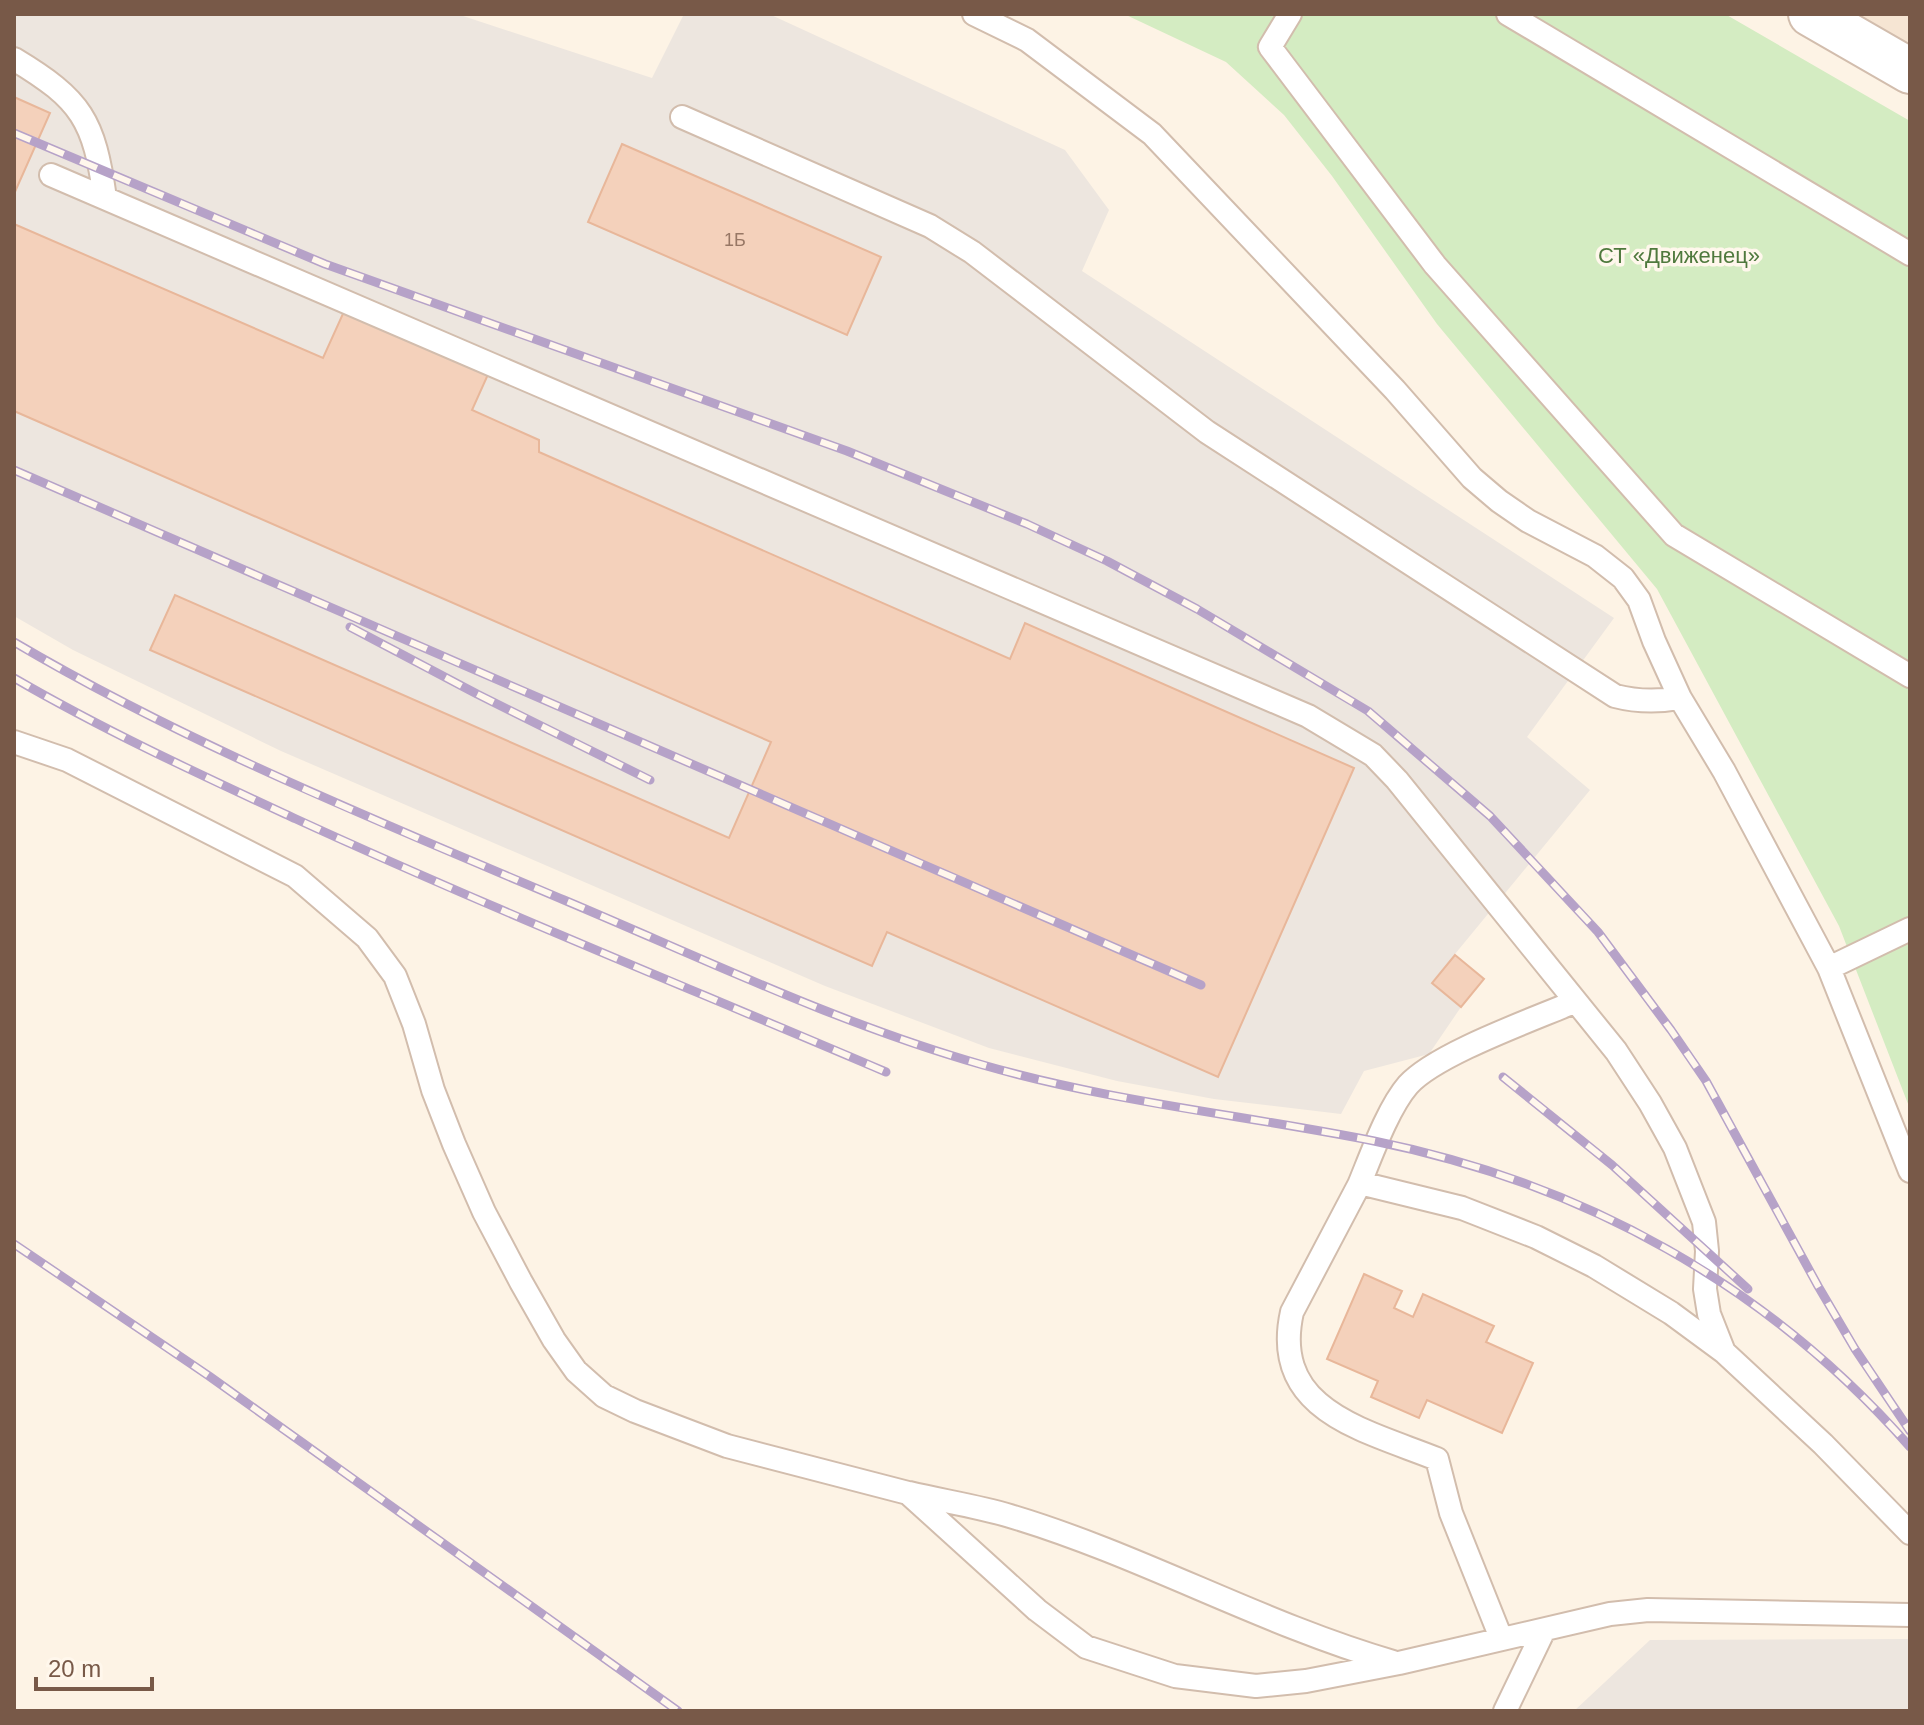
<svg xmlns="http://www.w3.org/2000/svg" width="1924" height="1725" viewBox="0 0 1924 1725" font-family="Helvetica,sans-serif">
<style>
.residential{fill:#f6e5d3}
.industrial{fill:#ede6df}
.green{fill:#d4ecc2}
.building{fill:#f4d1bb;stroke:#e8b79a;stroke-width:2}
.lines{fill:none;stroke-linecap:round;stroke-linejoin:round}
.lane-casing{stroke:#d2bdad;stroke-width:26}
.street-casing{stroke:#d2bdad;stroke-width:48}
.lane{stroke:#fff;stroke-width:22}
.street{stroke:#fff;stroke-width:44}
.rail-casing{stroke:#b6a2c8;stroke-width:9}
.rail{stroke:#fff7ec;stroke-width:6;stroke-dasharray:18;stroke-linecap:butt}
.labels{text-anchor:middle;stroke-width:7;stroke-linejoin:round;paint-order:stroke}
.number-label{font-size:18px;fill:#977765}
.park-label{font-size:22px;fill:#4f793d;stroke:#fff7ec}
</style>
<rect width="100%" height="100%" fill="#fdf3e5"/>
<path class="residential" d="M1846 14H1910V51Z"/>
<path class="industrial" d="M14 14H457L652 78 684 14H769L1065 150 1109 210 1082 271 1614 618 1527 737 1590 790 1455 954 1484 979 1461 1007 1429 1054 1364 1071 1341 1114 1214 1099 1117 1081 989 1048 825 986 281 751 73 650 14 616Z
M1910 1639V1711H1574L1650 1640Z"/>
<path class="green" d="M1124 14H1725L1910 121V1109L1839 926 1657 589 1437 324 1332 176 1284 115 1226 62Z"/>
<path class="building" d="M14 97 50 113 14 194Z
M622 144 881 257 847 335 588 222Z
M14 224 323 358 346 307 490 370 472 410 539 440V452L1010 659 1025 623 1354 768 1218 1077 887 932 872 966 150 650 175 595 729 838 771 742 14 411Z
M1455 955 1484 979 1461 1007 1432 983Z
M1364 1274 1402 1291 1394 1308 1413 1317 1423 1294 1494 1326 1486 1342 1533 1363 1502 1433 1427 1400 1419 1418 1371 1397 1378 1381 1327 1359Z"/>
<g class="lines">
<defs>
<path id="lane" d="M974 14 1027 40 1152 134 1395 390 1472 478 1499 501 1528 521 1595 556 1623 578 1639 600 1654 641 1680 698
M1290 14 1270 47 1435 265 1674 535 1910 676
M1508 14 1910 254
M14 59C82 100 94 120 105 198
M682 117 930 226 972 252 1207 432 1615 696C1638 702 1657 702 1680 698L1724 771 1829 968 1910 1171
M51 175 1308 716 1373 755 1397 780 1616 1051 1650 1103 1675 1148 1704 1222 1707 1251 1705 1289 1709 1314 1724 1352
M14 742 67 760 295 876 367 938 395 976 414 1024 433 1090 454 1144 484 1212 521 1282 554 1340 576 1371 604 1396 635 1411 727 1446 908 1493 1037 1610 1086 1647 1175 1676 1256 1686 1306 1681 1399 1663 1610 1614 1648 1610 1910 1615
M1829 968 1910 929
M1359 1185C1371 1156 1388 1108 1408 1085 1436 1054 1532 1020 1574 1002
M909 1493C942 1501 977 1506 1010 1516 1141 1555 1262 1624 1393 1662
M1501 1638 1451 1513 1437 1459C1365 1430 1270 1411 1292 1312L1360 1183 1462 1208 1536 1237 1594 1266 1671 1313 1724 1352 1823 1444 1910 1533
M1505 1711 1544 1630"/>
<path id="street" d="M1811 14 1910 71"/>
</defs>
<use href="#lane" class="lane-casing"/>
<use href="#street" class="street-casing"/>
<use href="#lane" class="lane"/>
<use href="#street" class="street"/>
<defs>
<path id="rail" d="M14 133 325 264 847 451 1027 524 1107 561 1197 609 1368 711 1490 816 1598 932 1671 1030 1706 1081 1818 1286 1855 1349 1910 1431
M14 470 1201 985
M350 627 477 694 650 780
M14 642C189 745 378 821 564 900 702 958 839 1024 983 1065 1111 1102 1244 1115 1374 1141 1583 1183 1769 1286 1910 1447
M14 678C105 731 201 775 296 819 490 908 689 988 886 1072
M1503 1077 1612 1165 1748 1289
M14 1244 209 1376 678 1711"/>
</defs>
<use href="#rail" class="rail-casing"/>
<use href="#rail" class="rail"/>
</g>
<g class="labels">
<g class="number-label">
<text x="735" y="246">1Б</text>
</g>
<g class="park-label">
<text x="1679" y="263">СТ «Движенец»</text>
</g>
</g>
<rect width="1924" height="1725" fill="none" stroke="#785948" stroke-width="32"/>
<path d="M36 1677v12h116v-12" fill="none" stroke="#785948" stroke-width="4"/>
<text x="48" y="1677" font-size="24" fill="#785948" stroke="#fff7ec" stroke-width="6" paint-order="stroke">20 m</text>
</svg>
